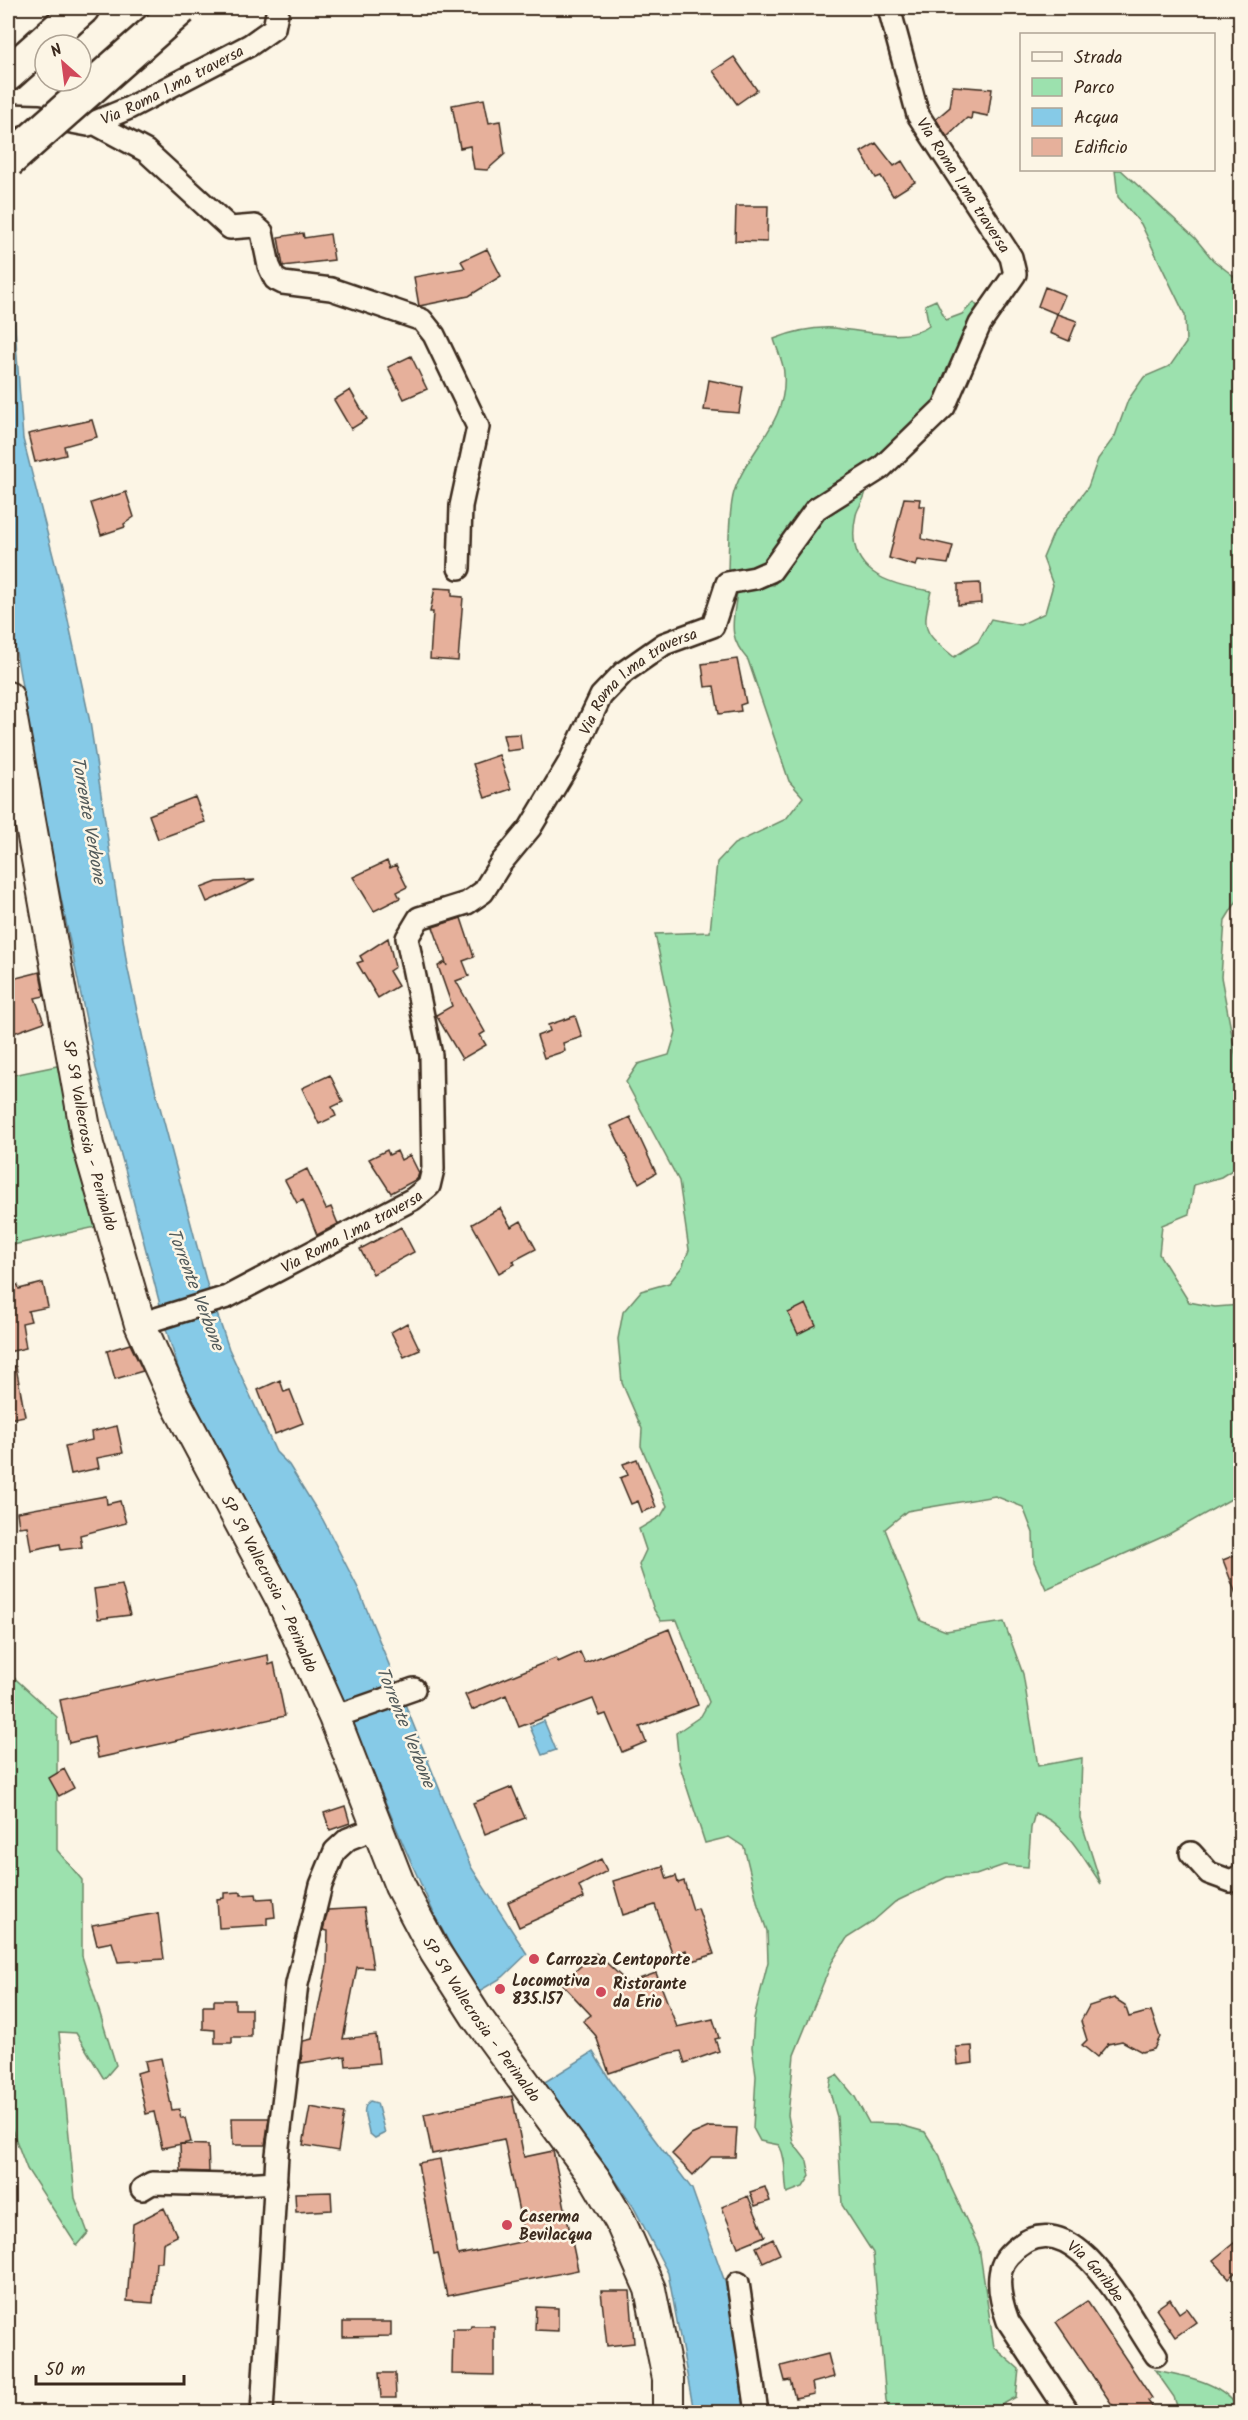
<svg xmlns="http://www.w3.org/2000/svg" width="1248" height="2420" viewBox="0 0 1248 2420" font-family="Kalam,sans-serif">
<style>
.green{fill:#9ce1ae;stroke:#6c8666;stroke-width:1.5}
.water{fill:#86cae7;stroke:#688a97;stroke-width:1.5}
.building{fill:#e6b09b;stroke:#3b2a1e;stroke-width:1.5}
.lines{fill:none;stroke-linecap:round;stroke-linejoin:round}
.street-casing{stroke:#3b2a1e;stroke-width:26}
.secondary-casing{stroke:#3b2a1e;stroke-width:34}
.highway-casing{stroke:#3b2a1e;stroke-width:38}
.street{stroke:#fcf5e5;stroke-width:21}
.secondary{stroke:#fcf5e5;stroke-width:30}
.highway{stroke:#fcf5e5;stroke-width:33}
.highway-bridge-casing{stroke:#3b2a1e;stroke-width:38;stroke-linecap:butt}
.highway-bridge{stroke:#fcf5e5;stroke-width:33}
.poi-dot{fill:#d1495b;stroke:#fcf5e5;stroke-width:2}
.labels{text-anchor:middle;stroke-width:5;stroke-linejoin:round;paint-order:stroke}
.street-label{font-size:16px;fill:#3b2a1e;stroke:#fcf5e5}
.poi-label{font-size:16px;font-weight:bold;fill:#3b2a1e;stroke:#fcf5e5;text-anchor:start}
.water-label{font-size:18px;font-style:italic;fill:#525a5a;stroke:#fcf5e5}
</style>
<rect width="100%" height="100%" fill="#fcf5e5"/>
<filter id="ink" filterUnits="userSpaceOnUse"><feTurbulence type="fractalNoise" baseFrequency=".0167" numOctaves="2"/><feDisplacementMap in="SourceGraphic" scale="12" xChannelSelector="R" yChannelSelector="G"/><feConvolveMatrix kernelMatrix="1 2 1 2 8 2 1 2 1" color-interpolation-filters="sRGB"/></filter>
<g filter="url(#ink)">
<path class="green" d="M1115 170H1121L1195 238 1213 260 1240 281V896L1225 920 1221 977 1240 1077V1165L1221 1177 1194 1185 1189 1214 1162 1225 1159 1254 1189 1302 1215 1307 1240 1305V1494L1169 1534 1046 1589 1034 1562 1033 1533 1023 1507 995 1496 907 1511 885 1529 921 1621 946 1631 1004 1622 1023 1674 1038 1766 1082 1758 1080 1818 1101 1884C1083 1858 1066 1823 1035 1813L1031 1828 1028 1867 1004 1865 976 1875 947 1877 895 1902 871 1923 847 1938 832 1962 794 2055 788 2115 793 2143 807 2161 810 2176 803 2187 787 2193C784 2177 787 2159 779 2145L760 2141 753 2128 756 2076 752 2047 754 2018 768 1962 767 1931 758 1905 744 1847 729 1837 705 1843 679 1763 676 1733 701 1716 709 1702 677 1620 661 1621 654 1610 639 1565 646 1550 639 1529 661 1516 667 1506 641 1446 642 1429 622 1383 618 1339 623 1312 641 1291 669 1283 682 1267 689 1250 679 1181 626 1082 638 1064 669 1055 676 1032 655 934 710 932 717 862 734 844 786 819 803 797 789 781 748 660C726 635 734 621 737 591L753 584 774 585 814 519 866 489C866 499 858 506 856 515 843 571 887 585 931 591 922 630 922 631 954 657L978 642 991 619 1020 625 1045 613 1053 585 1043 558 1054 532 1088 487 1098 459 1115 436 1128 400 1144 377 1170 366 1186 343 1185 315 1141 224 1118 197Z
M936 300 946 320 962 314 974 302 978 307 945 386 928 415 767 565 752 571 728 570C729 547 728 513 734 492 748 449 788 423 784 374 784 363 777 350 774 339 792 332 814 327 833 328 859 330 907 343 929 326L925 305Z
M62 1065 96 1227 8 1246V1076Z
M8 1672 57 1717V1850L82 1880V1956L116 2065 104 2079 76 2033 59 2032 75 2198 88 2233 77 2246 27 2169 8 2119Z
M837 2075 855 2097 869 2123 897 2124 925 2132 940 2156 949 2183 979 2247 994 2347 1019 2369 1016 2397 989 2412H890L886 2400 873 2253 842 2205 837 2117 829 2089 831 2078Z
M1155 2370C1185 2376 1226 2382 1240 2412H1179L1174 2397Z"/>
<path class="water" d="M8 230 23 439 60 583 90 722 127 965 148 1062 207 1284 229 1349 276 1452 289 1465 323 1520 358 1588 471 1867 527 1954 503 1977 476 1993 436 1918 403 1844 305 1611 182 1380 167 1332 125 1169 96 1068 46 825 8 606Z
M544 1721 556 1750 542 1755 530 1727Z
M593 2052 610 2080 692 2189 731 2299 748 2412H694L668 2273 633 2206 599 2156 540 2085Z
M370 2101 377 2103 385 2133 375 2138 369 2133C368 2122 359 2109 370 2101Z"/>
<path class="building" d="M734 57 757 90 737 104 713 71Z
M953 86 992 89 988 116 972 113 971 119 967 118 947 137 936 119 950 107Z
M484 99 489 123 500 121 505 154 487 170 474 169 470 146 460 148 452 105Z
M876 143 894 166 902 161 915 182 893 196 881 176 876 178 861 152Z
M736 206H768L767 242 735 241Z
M303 233 304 238 330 234 334 260 283 266 278 237Z
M487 249 501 276 469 296 419 306 414 277 465 268 461 261Z
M1045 287 1065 295 1057 314 1038 306Z
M1057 314 1077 321 1069 341 1050 333Z
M411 356 427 389 404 399 388 367Z
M709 380 743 387 739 413 704 410Z
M350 390 367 419 351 429 334 400Z
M92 420 97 437 64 446 66 455 35 462 28 434Z
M126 492 134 517 124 524 125 527 101 535 91 503Z
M904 498 920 499 919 506H925L922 539 953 546 948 564 918 560 916 566 889 558Z
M980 583 981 603 958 605V584Z
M435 588 452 589V596L463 597 458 661 430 659 433 612H430Z
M737 659 746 703 740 705 741 711 719 714 714 686 705 687 702 664Z
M520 734 522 749 507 751 503 735Z
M499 755 511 789 485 798 473 764Z
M195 797 205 822 158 839 149 815Z
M387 861 390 868 396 865 407 887 397 892 400 898 374 911 353 877Z
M255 880 207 902 201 888 217 882Z
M461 918 474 957 463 961 469 976 456 981 485 1032 480 1035 486 1045 462 1059 436 1015 452 1006 438 966 445 962 447 966 433 927Z
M388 938 395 967 389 971 398 986 378 998 357 963 363 961 360 956Z
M40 972 44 996 35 998 44 1022 8 1035V980Z
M575 1016 582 1037 563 1043 565 1051 544 1058 537 1036 550 1031 548 1025Z
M330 1075 343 1102 332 1107 336 1116 319 1124 302 1088Z
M630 1117 656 1173 639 1183 611 1126Z
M387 1150 389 1155 397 1151 401 1160 410 1155 419 1173 417 1179 391 1193 369 1159Z
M307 1169 326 1209 331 1207 338 1224 317 1235 303 1200 297 1203 285 1180Z
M500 1208 511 1227 521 1221 536 1249 513 1261 515 1264 499 1273 472 1224Z
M401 1227 414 1252 373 1274 360 1249Z
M43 1283 48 1307 28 1311 31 1321 22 1323 26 1348 8 1352V1285H18L19 1289Z
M806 1304 816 1325 798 1334 788 1313Z
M407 1323 420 1350 404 1357 391 1332Z
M130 1344 143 1371 115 1379 107 1351Z
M8 1367H16L25 1416 8 1419Z
M280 1380 284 1392 290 1390 303 1423 275 1434 258 1390Z
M117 1426 123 1453 97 1458 99 1468 71 1474 65 1446 92 1440 91 1432Z
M637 1459 656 1507 642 1512 638 1501 631 1504 620 1478 628 1475 623 1464Z
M106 1496 107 1504 120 1501 126 1523 80 1535 82 1547 61 1550 60 1544 31 1550 27 1526 19 1527 17 1512Z
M1240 1553V1602H1239L1223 1560Z
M122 1585 130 1615 98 1619 94 1589Z
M669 1629 698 1705 640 1727 646 1742 622 1752 606 1714 600 1716 593 1699 519 1727 506 1695 472 1710 465 1695 556 1658 558 1662 580 1652 585 1663Z
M268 1655 269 1665 274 1663 285 1716 98 1758 94 1737 69 1743 60 1700Z
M64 1769 74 1788 59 1796 49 1778Z
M512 1787 525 1818 485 1834 473 1803Z
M345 1806 350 1823 330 1830 324 1813Z
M601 1859 607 1871 579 1886 584 1898 519 1927 508 1902Z
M663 1866 667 1879 676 1876 678 1883 684 1881 693 1910 698 1908 714 1954 690 1962 686 1950 673 1955 655 1905 623 1915 613 1881Z
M241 1892V1895L256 1894 257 1899 273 1898 275 1917 267 1918V1925L219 1928 217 1899 224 1898V1893Z
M364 1908 373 1968 357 1967 343 2039 376 2035 379 2063 346 2066 345 2056 301 2063 303 2041 312 2039 327 1966 328 1931 323 1930 328 1910Z
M158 1913 164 1959 118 1962 112 1942 97 1945 92 1925Z
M596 1953 628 1983 656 1973 677 2027 713 2019 719 2038 715 2039 719 2051 685 2063 681 2051 671 2053 609 2073 596 2036 583 2021 591 2015 561 1983Z
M1114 1998 1125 2005 1129 2017 1151 2011 1160 2037 1154 2049 1142 2052 1122 2041 1108 2044 1097 2057 1082 2045 1087 2040 1081 2021 1089 2006Z
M214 2000H235V2009H251V2037H232V2043H215V2030L203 2029V2006H214Z
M972 2046 973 2063 958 2065 956 2047Z
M161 2058 172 2110 179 2109 181 2118H185L191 2142 162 2148 154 2112 146 2114 137 2073 147 2070 145 2061Z
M512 2096 524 2157 553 2151 578 2270 447 2296 438 2253 434 2254 418 2163 440 2159 458 2255 525 2241 504 2139 432 2154 424 2114Z
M310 2107 344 2113 338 2151 303 2145Z
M232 2118H269L265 2145H233Z
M709 2127 737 2128 735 2157H711L693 2175 672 2154 691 2135Z
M180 2144 208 2145 209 2172 181 2171Z
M765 2187 770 2201 755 2206 750 2192Z
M331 2192 332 2210 296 2212 295 2193Z
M748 2196 765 2236 738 2247 722 2207Z
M164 2208 177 2236 163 2243 162 2262H156L153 2303 127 2301 133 2224Z
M1240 2238V2268L1229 2278 1213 2260Z
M773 2239 780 2254 763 2262 756 2247Z
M601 2291H630L634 2343 607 2346Z
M1170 2299 1179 2313 1186 2308 1196 2322 1175 2337 1156 2309Z
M1087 2301 1152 2398 1148 2401 1156 2412H1117L1056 2322Z
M536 2307 558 2308V2331L535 2330Z
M343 2322H391V2336L343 2337Z
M471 2326H494V2375L452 2374 453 2329H470Z
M828 2354 834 2377 812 2383 814 2394 795 2398 790 2380 785 2381 781 2366Z
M379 2373H395L396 2398H381Z"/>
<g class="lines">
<defs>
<g id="street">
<path id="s1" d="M8 115 39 116 88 125 127 109 250 45 274 28 278 8"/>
<path d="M94 123 146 151 230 228 255 226 262 232 269 266 275 279 283 283 331 289 422 320 434 335 478 427 461 506 459 568"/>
<path id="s2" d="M140 1324 227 1297 413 1199 429 1186 433 1169 431 1055 407 938 419 918 467 903 483 892 501 863 530 828 569 763 601 696 624 672 664 644 713 626 727 583 755 578 771 571 816 509 881 468 944 407 980 324 1015 274 1011 257 918 115 889 8"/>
<path d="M334 1717 414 1689"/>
<path d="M1191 1853 1209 1873 1231 1881 1240 1876"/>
<path d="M142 2189 152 2183 227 2185 276 2182"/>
<path d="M738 2283 757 2412"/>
<path d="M262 2412 277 2155 297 1984 321 1885 335 1851 348 1839 376 1828"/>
<path id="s3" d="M1068 2412 1008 2321C1001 2302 993 2272 1009 2255 1071 2189 1128 2317 1156 2355"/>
</g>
<g id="secondary">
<path id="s4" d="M8 697 88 1145 140 1324 173 1397 282 1601 334 1717 400 1886 435 1952 476 2016 596 2180 620 2221 650 2289 668 2379V2412"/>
</g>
<path id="highway" d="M8 74 82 8"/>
</defs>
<use href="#street" class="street-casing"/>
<use href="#secondary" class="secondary-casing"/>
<use href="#highway" class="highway-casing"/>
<use href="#street" class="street"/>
<use href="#secondary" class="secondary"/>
<use href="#highway" class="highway"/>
<defs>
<path id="highway-bridge" d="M8 161 181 8"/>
</defs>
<use href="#highway-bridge" class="highway-bridge-casing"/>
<use href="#highway-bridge" class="highway-bridge"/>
</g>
</g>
<g class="poi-dot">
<circle cx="534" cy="1959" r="6"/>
<circle cx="500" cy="1989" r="6"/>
<circle cx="601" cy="1992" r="6"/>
<circle cx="507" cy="2225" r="6"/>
</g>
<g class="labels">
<g class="street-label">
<text dy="6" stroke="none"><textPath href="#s1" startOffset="174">Via Roma 1.ma traversa</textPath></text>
<text transform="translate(964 185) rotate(57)" y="6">Via Roma 1.ma traversa</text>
<text dy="6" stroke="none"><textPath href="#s2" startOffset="933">Via Roma 1.ma traversa</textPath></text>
<text dy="6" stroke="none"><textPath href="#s4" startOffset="446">SP 59 Vallecrosia - Perinaldo</textPath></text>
<text dy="6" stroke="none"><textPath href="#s2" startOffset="232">Via Roma 1.ma traversa</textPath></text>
<text dy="6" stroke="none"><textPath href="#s4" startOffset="932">SP 59 Vallecrosia - Perinaldo</textPath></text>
<text dy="6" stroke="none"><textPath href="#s4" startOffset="1418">SP 59 Vallecrosia - Perinaldo</textPath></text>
<text dy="6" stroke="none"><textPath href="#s3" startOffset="284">Via Garibbe</textPath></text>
</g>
<g class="poi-label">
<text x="546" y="1965">Carrozza Centoporte</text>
<text x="512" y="1986">Locomotiva<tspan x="512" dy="18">835.157</tspan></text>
<text x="613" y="1989">Ristorante<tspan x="613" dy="18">da Erio</tspan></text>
<text x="519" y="2222">Caserma<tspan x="519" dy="18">Bevilacqua</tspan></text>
</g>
<g class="water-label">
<text transform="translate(89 820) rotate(80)" y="6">Torrente Verbone</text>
<text transform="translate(196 1289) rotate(69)" y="6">Torrente Verbone</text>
<text transform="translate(406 1727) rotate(68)" y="6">Torrente Verbone</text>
</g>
</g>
<rect width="1248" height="2420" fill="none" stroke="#fcf5e5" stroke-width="30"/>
<rect x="15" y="15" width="1218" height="2390" fill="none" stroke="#3b2a1e" stroke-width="2" filter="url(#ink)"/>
<rect x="1020" y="33" width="195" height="138" fill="#fcf5e5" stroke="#afa495" stroke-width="1.5"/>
<rect x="1032" y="52" width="30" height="9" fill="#fcf5e5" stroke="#afa495" stroke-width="1.5"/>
<text x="1074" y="63" font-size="18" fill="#3b2a1e">Strada</text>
<rect x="1032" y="78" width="30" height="18" fill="#9ce1ae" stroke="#afa495" stroke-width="1.5"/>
<text x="1074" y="93" font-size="18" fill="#3b2a1e">Parco</text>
<rect x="1032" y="108" width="30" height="18" fill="#86cae7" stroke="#afa495" stroke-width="1.5"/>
<text x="1074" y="123" font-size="18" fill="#3b2a1e">Acqua</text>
<rect x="1032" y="138" width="30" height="18" fill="#e6b09b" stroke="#afa495" stroke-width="1.5"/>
<text x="1074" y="153" font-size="18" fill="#3b2a1e">Edificio</text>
<g transform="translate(63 63) rotate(332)"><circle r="28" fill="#fcf5e5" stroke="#afa495" stroke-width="1.5"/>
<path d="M0-4.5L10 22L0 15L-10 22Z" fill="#d1495b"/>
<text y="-9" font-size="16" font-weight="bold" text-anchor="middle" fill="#3b2a1e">N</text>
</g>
<path d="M36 2375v9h148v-9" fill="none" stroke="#3b2a1e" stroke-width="3"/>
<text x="45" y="2375" font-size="18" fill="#3b2a1e" stroke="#fcf5e5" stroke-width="4.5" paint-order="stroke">50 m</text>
</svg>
